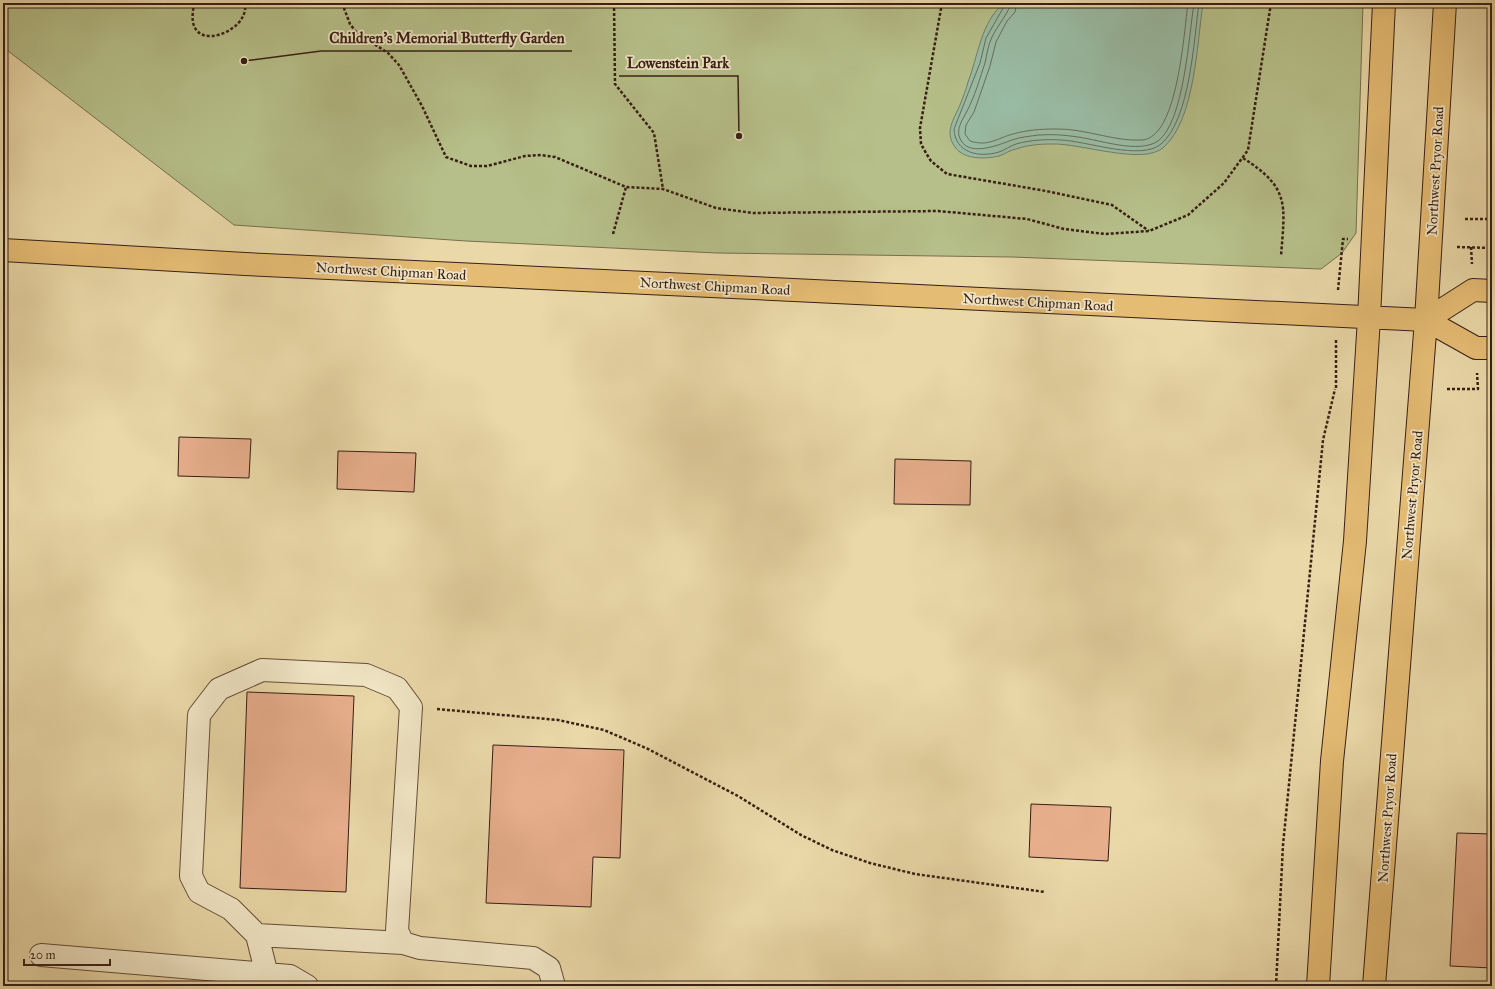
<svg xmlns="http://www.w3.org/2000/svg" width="1495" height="989" viewBox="0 0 1495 989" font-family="'IM FELL Great Primer',serif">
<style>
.green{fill:#b6bf89;stroke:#776f4e}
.water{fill:#99bba3;stroke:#727d6a}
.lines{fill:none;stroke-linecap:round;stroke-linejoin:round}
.shore{stroke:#686d5c;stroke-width:1}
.building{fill:#e7ae8c;stroke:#381f14}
.minor-casing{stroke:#644d39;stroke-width:24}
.major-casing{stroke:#381f14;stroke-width:24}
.path{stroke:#381f14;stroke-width:2.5;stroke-dasharray:3 2;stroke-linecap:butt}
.minor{stroke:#f1e6c6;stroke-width:22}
.major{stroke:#e5bc74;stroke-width:22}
.labels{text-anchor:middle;stroke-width:3.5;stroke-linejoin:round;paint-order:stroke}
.street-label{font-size:14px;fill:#381f14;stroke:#f1e6c6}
.leader{fill:none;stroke:#381f14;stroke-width:1.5}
.callout-dot{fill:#381f14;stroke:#f1e6c6;stroke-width:1.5}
.callout-label{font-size:15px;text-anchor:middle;font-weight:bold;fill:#381f14;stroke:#f1e6c6;stroke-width:3.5;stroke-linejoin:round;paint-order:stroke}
</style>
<rect width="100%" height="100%" fill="#ead8a8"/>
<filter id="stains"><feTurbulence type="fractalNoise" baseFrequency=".005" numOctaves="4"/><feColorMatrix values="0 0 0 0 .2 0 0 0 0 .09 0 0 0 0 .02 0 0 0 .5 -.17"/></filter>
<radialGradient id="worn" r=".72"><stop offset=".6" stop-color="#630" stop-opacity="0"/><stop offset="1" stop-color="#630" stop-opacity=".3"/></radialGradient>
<path class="green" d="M3 3H1363L1356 233 1342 253 1321 269 1012 257 717 253 466 241 234 225 3 47Z"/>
<path class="water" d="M1004 3H1203C1197 43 1195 119 1164 147 1144 166 1081 143 1052 144 1040 144 1027 145 1016 149 1010 150 1005 154 999 156 985 159 964 160 955 147 944 132 954 119 960 105 963 97 966 90 968 82 978 56 981 22 1004 3Z"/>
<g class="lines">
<path class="shore" d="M1006 3 986 38 980 63 954 129C955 153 979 158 999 152 1005 150 1010 146 1016 144 1030 140 1046 139 1061 140 1087 141 1141 161 1161 144 1190 120 1194 39 1199 3
M1011 3C1011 9 996 28 992 37 988 45 987 54 985 63 980 78 975 96 967 111 963 119 957 127 959 136 966 159 998 145 1012 140 1020 137 1031 136 1039 135 1052 134 1065 135 1078 137 1100 140 1139 154 1158 141 1184 122 1189 35 1194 3
M1017 3 1015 12 1007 21 996 42 990 66 974 112 966 125 965 134 970 141C989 147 997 138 1013 134 1027 130 1041 129 1055 129 1084 128 1115 142 1142 140 1178 138 1184 31 1188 3"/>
</g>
<path class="building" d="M179 437 251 439 249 478 178 476Z
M338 451 416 453 414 492 337 489Z
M895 459 971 461 970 505 894 504Z
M247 692 354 696 346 892 240 888Z
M493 745 624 750 620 858 593 857 591 907 486 903Z
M1031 804 1111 807 1108 861 1029 857Z
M1457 833 1492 834V968L1450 966Z"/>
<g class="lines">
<defs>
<path id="minor" d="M257 935 403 943
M41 955 290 976 307 986
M267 975 257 935 231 909 199 892 191 876 199 715 219 689 262 670 366 675 397 688 411 707 397 931 403 943 420 948 533 958 549 968 554 986"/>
<path id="major" d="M3 250 245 264 1426 320 1476 348H1492
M1426 320 1473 290 1492 291
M1318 986 1332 761 1355 541 1369 318 1384 3
M1374 986 1426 320 1445 3"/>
</defs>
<use href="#minor" class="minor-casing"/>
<use href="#major" class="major-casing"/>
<path class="path" d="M194 3C193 11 191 21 195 28 204 45 235 32 242 18 245 14 245 8 246 3
M342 3 350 24 357 33 388 53 399 65 422 106 446 157 471 166H487L525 156 541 155 555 157 626 187 663 189 716 208 753 213 938 211 1027 219 1064 229 1105 234 1149 231 1188 215 1224 183 1248 150 1271 3
M614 3 615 84 654 133 663 189
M942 3 920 128 921 144 926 153 931 161 947 174 1046 191 1112 205 1149 231
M1243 158C1290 188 1285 204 1281 256
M1465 219H1492
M613 234 626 187
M1457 247 1492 248
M1471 247 1472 264
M1338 290 1343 239H1348
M1336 340V389
M1447 389H1478L1477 373
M437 709 558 720 604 730 648 749 738 796 801 835 832 850 870 863 915 874 1045 892
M1276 986 1283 845 1323 440 1335 389"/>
<use href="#minor" class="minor"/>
<use href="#major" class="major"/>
</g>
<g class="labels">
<g class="street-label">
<text transform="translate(1435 171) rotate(-87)" y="5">Northwest Pryor Road</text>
<text transform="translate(391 271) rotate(3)" y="5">Northwest Chipman Road</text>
<text transform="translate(715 286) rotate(3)" y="5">Northwest Chipman Road</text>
<text transform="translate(1038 302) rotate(3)" y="5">Northwest Chipman Road</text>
<text transform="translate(1412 495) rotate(-85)" y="5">Northwest Pryor Road</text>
<text transform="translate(1387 818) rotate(-86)" y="5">Northwest Pryor Road</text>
</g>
</g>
<path class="leader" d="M244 61L321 51H572M739 136L738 76H619"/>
<g class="callout-dot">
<circle cx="244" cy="61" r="4"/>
<circle cx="739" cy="136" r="4"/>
</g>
<g class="callout-label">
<text x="447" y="43">Children's Memorial Butterfly Garden</text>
<text x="678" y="68">Lowenstein Park</text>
</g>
<rect width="1495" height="989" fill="none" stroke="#ead8a8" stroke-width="16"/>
<rect x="4" y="4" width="1487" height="981" fill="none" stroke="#381f14" stroke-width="2"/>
<rect x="8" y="8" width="1479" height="973" fill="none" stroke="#381f14"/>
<path d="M24 959v6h86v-6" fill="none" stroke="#381f14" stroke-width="2"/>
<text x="30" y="959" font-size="12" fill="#381f14" stroke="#f1e6c6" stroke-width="3" paint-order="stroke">20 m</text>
<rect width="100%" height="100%" filter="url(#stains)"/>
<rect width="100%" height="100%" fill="url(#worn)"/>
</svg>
